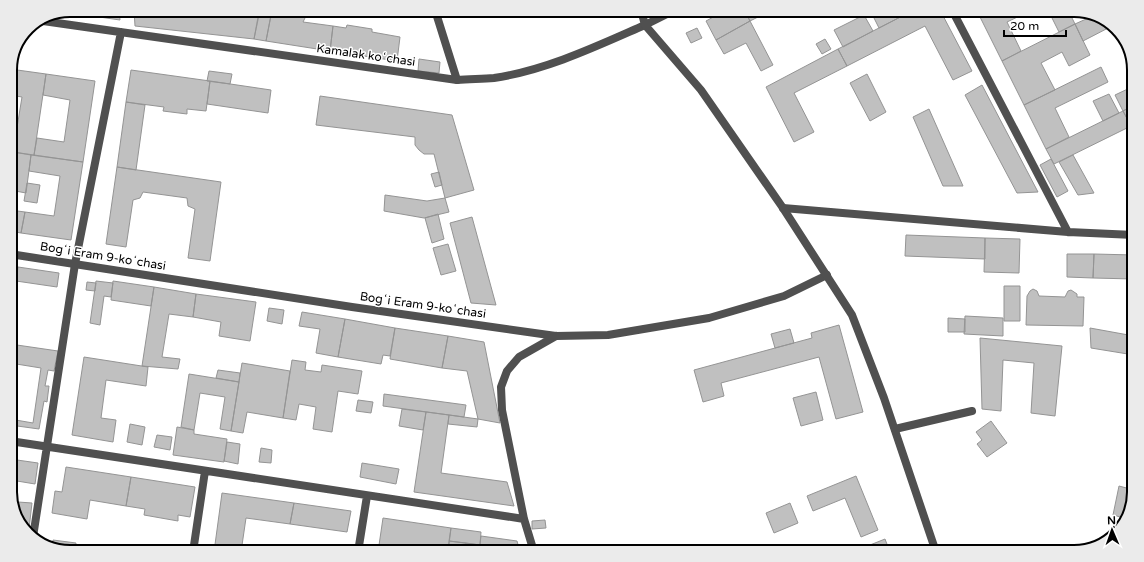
<svg xmlns="http://www.w3.org/2000/svg" width="1144" height="562" viewBox="0 0 1144 562" font-family="'Varela Round',sans-serif">
<style>
.building{fill:#c0c0c0;stroke:#949494}
.lines{fill:none;stroke-linecap:round;stroke-linejoin:round}
.service{stroke:#505050;stroke-width:8}
.minor{stroke:#505050;stroke-width:8}
.tertiary{stroke:#505050;stroke-width:8}
.labels{text-anchor:middle;stroke-width:3;stroke-linejoin:round;paint-order:stroke}
.street-label{font-size:12px;fill:#000;stroke:#fff}
.rim{fill:none;stroke:#000;stroke-width:2}
</style>
<rect width="100%" height="100%" fill="#fff"/>
<path class="building" d="M70 10H119L120 20 65 12Z
M134 10H203L258 17 254 39 135 26Z
M260 10H272L266 41 254 39Z
M272 10H302L305 18 303 22 333 26 330 51 266 41Z
M726 10H744L750 21 716 40 706 21Z
M746 10H772L750 21 745 11Z
M798 10H813L801 16Z
M870 10H914L879 28Z
M914 10H940L972 71 953 80 925 26 847 66 838 49Z
M984 10H1032L1007 22 1021 51 1002 61 978 13Z
M1048 10H1068L1075 24 1059 32Z
M864 15 873 31 843 47 834 30Z
M1095 15 1100 16 1112 26 1083 41 1075 24Z
M750 21 773 65 761 71 746 43 724 54 716 40Z
M1075 24 1090 55 1069 66 1062 52 1041 63 1055 90 1024 105 1002 61Z
M347 25 372 29V32L400 37 397 61 330 51 333 26 346 28Z
M697 28 702 38 691 43 686 33Z
M825 39 831 49 822 54 816 44Z
M838 49 847 66 794 93 814 132 794 142 766 87Z
M419 59 440 62 439 73 418 71Z
M1101 67 1108 82 1055 108 1069 137 1046 149 1024 105Z
M10 69 46 74 34 155 13 152 22 97 10 95Z
M131 70 210 81 206 111 187 109V114L163 111 164 107 126 102Z
M209 71 232 74 230 84 207 81Z
M46 74 95 81 83 162 34 155 37 138 64 142 70 100 43 95Z
M867 74 886 112 870 121 850 83Z
M210 81 271 90 268 113 207 104Z
M982 85 1038 192 1017 193 965 95Z
M1134 86V105L1123 111 1115 95Z
M1109 94 1119 113 1103 121 1093 101Z
M320 96 452 115 474 190 445 198 434 154H424L419 150 415 145V137L316 125Z
M126 102 145 105 136 170 117 167Z
M1134 105V125L1131 126 1123 111Z
M929 109 963 186H943L913 117Z
M1123 111 1131 126 1054 164 1046 149Z
M13 152 31 155 26 193 10 190V154H13Z
M31 155 83 162 71 240 21 233 25 212 54 216 60 176 29 171Z
M1073 155 1094 193 1078 195 1059 162Z
M1051 159 1068 191 1057 197 1040 165Z
M117 167 221 182 210 261 188 258 195 209 188 206 187 198 143 192 140 198 133 200 126 247 106 244Z
M439 172 442 185 435 187 431 174Z
M27 183 40 185 37 203 24 201Z
M385 195 427 201 445 198 449 212 424 218 384 211Z
M10 210 25 212 21 233 10 231Z
M438 214 444 239 432 243 425 218Z
M472 217 496 305 471 303 450 223Z
M906 235 985 238V259L905 256Z
M985 238 1020 239 1019 273 984 272Z
M448 244 456 271 441 275 433 248Z
M1067 254H1094L1093 278 1067 277Z
M1094 254 1134 255V279L1093 278Z
M18 267 59 273 57 287 16 281Z
M96 281 113 283 111 297 104 296 100 325 90 323Z
M113 281 154 287 151 306 111 300Z
M87 282 96 283 95 291 86 290Z
M1004 286H1020V321H1004Z
M154 287 196 294 193 317 169 314 162 357 180 359 178 369 142 366Z
M1033 289 1037 291 1039 296 1065 297 1068 291 1071 290 1077 294V297H1084L1083 326 1026 325 1027 296 1030 291Z
M196 294 256 302 250 341 219 336 221 322 193 317Z
M269 308 284 310 282 324 267 321Z
M302 312 345 319 338 357 316 353 320 329 299 326Z
M965 316 1003 318V336L964 334Z
M948 318 965 319V332H948Z
M345 319 395 328 390 356 383 355 381 364 338 357Z
M839 325 863 412 836 419 819 357 721 383 724 396 703 402 694 370 812 338 811 333Z
M395 328 448 336 442 368 390 359Z
M1090 328 1134 336V355L1091 348Z
M790 329 794 343 775 348 771 334Z
M448 336 484 342 500 423 478 419 467 371 442 368Z
M980 338 1062 346 1055 416 1031 413 1034 363 1003 360 1001 411 982 409Z
M10 344 58 351 54 371 48 370 45 386H49L47 402 44 401 39 429 10 425V419L33 423 41 368 10 363Z
M84 357 148 367 146 386 106 380 101 418 116 420 113 442 72 435Z
M292 360 306 362 305 370 321 372 322 365 362 371 358 394 338 391 332 432 313 429 316 407 299 404 296 420 283 418Z
M242 363 290 371 283 418 247 412 243 433 231 431Z
M218 370 240 373 239 382 216 378Z
M189 374 239 382 231 431 220 429 225 397 200 393 194 430 181 427Z
M816 392 823 420 801 426 793 398Z
M384 394 466 405 464 417 383 406Z
M358 400 373 402 371 413 356 411Z
M402 409 426 412 423 430 399 426Z
M426 412 449 415 441 473 507 482 514 506 414 492Z
M449 415 478 419 477 427 448 424Z
M991 421 1007 443 987 457 977 444 982 440 976 432Z
M130 424 145 427 142 445 127 442Z
M177 427 194 430V434L227 439 224 462 173 455Z
M157 435 172 437 170 450 154 447Z
M227 442 240 444 238 464 224 461Z
M261 448 272 450 271 463 259 462Z
M10 459 38 463 35 484 11 480 10 482Z
M362 463 399 469 396 484 360 477Z
M66 467 131 477 126 506 90 500 87 519 52 513 55 491 62 492Z
M856 476 878 530 861 537 845 498 813 511 807 496Z
M131 477 195 487 190 517 178 515V521L144 515 145 509 126 506Z
M1119 486 1134 490 1128 519 1113 515Z
M222 493 294 503 290 524 246 518 241 552H214Z
M18 502 32 503 29 529 20 526 14 508 17 509Z
M294 503 351 511 347 532 290 524Z
M790 503 798 523 774 533 766 513Z
M383 518 451 528 448 552 401 547V552H378Z
M545 520 546 528 532 529V521Z
M451 528 481 532 480 545 449 541Z
M481 536 517 541 520 552H479Z
M885 539 890 552H867L865 547Z
M53 540 76 543 75 552 52 548Z
M449 541 466 543 465 552H448Z
M466 543 480 545 479 552H465Z
M100 548 118 550V552H100Z
M118 550 134 552H118Z"/>
<g class="lines">
<path class="service" d="M435 10 457 80
M895 429 972 411"/>
<path class="minor" d="M952 10 1068 232
M43 21 457 80C470 79 482 79 494 78 547 70 597 46 645 25
M783 208 1068 232 1134 235
M10 254 352 307 556 336 608 335 709 318 784 296 827 275
M10 441 524 519
M33 537 75 264 121 32
M193 552 205 471
M358 552 367 496
M534 552 524 519 502 410 501 387 507 371 519 357 556 336"/>
<path class="tertiary" d="M641 10 645 25 701 90 783 208 852 315 884 398 936 552
M645 25 675 10"/>
</g>
<g class="labels">
<g class="street-label">
<text transform="translate(366 55) rotate(8)" y="4">Kamalak koʻchasi</text>
<text transform="translate(103 256) rotate(9)" y="4">Bogʻi Eram 9-koʻchasi</text>
<text transform="translate(423 305) rotate(8)" y="4">Bogʻi Eram 9-koʻchasi</text>
</g>
</g>
<path d="M0 0H1144V562H0ZM70 17H1074A53 53 0 0 1 1127 70V492A53 53 0 0 1 1074 545H70A53 53 0 0 1 17 492V70A53 53 0 0 1 70 17Z" fill="#ebebeb" fill-rule="evenodd"/>
<path class="rim" d="M70 17H1074A53 53 0 0 1 1127 70V492A53 53 0 0 1 1074 545H70A53 53 0 0 1 17 492V70A53 53 0 0 1 70 17Z"/>
<g transform="translate(1112 530) rotate(358)" stroke="#ffffff" stroke-width="3" paint-order="stroke">
<path d="M0-3L7 15L0 10L-7 15Z" fill="#000000"/>
<text y="-6" font-size="11" font-weight="bold" text-anchor="middle" fill="#000000">N</text>
</g>
<path d="M1004 30v6h62v-6" fill="none" stroke="#000000" stroke-width="2"/>
<text x="1010" y="30" font-size="12" fill="#000000" stroke="#ffffff" stroke-width="3" paint-order="stroke">20 m</text>
</svg>
